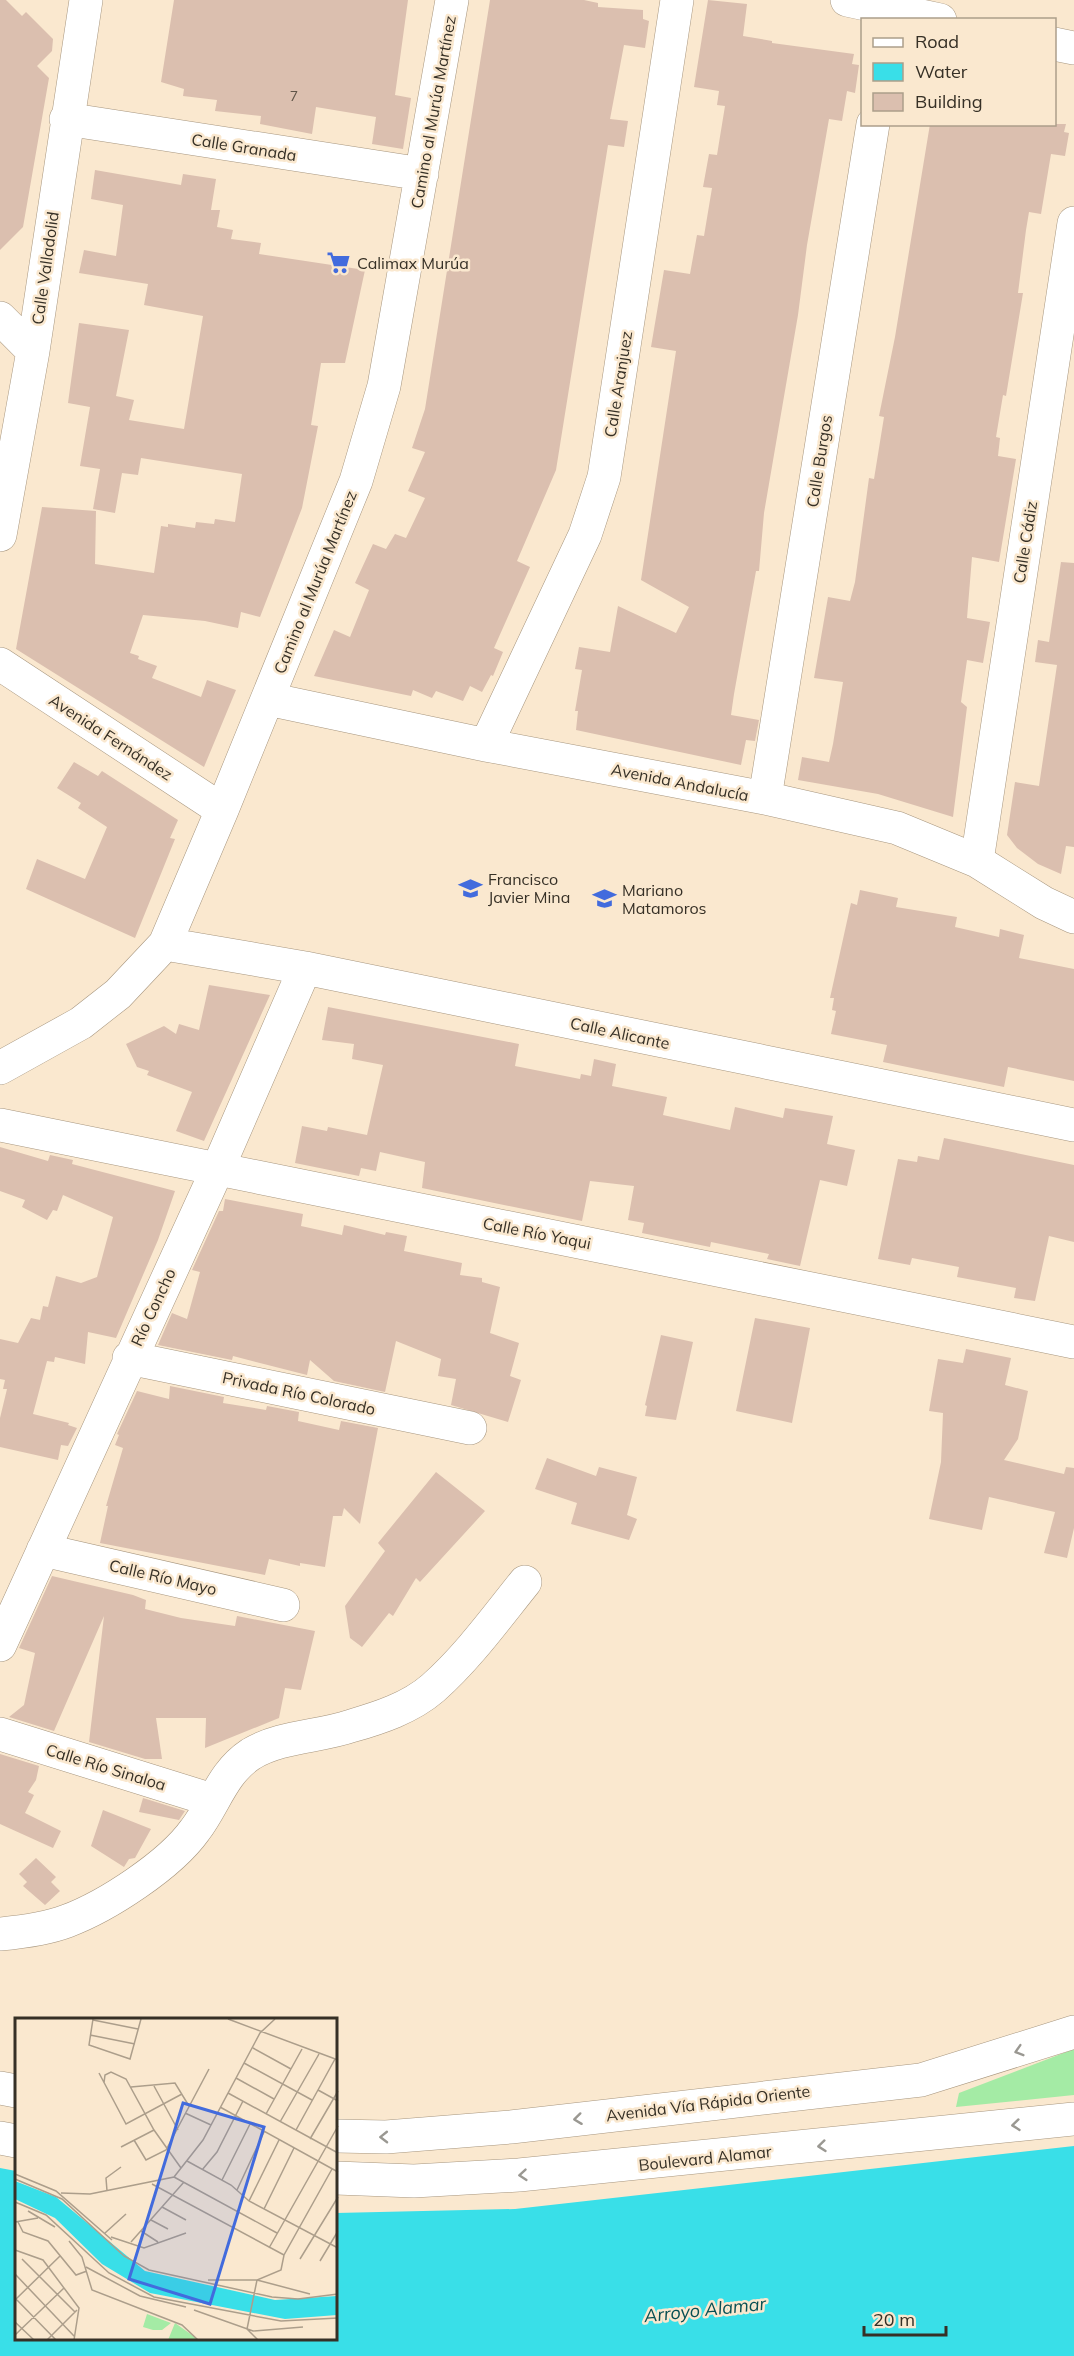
<svg xmlns="http://www.w3.org/2000/svg" width="1074" height="2356" viewBox="0 0 1074 2356" font-family="Mulish,sans-serif">
<style>
.green{fill:#a4eba5}
.water{fill:#39dfe8}
.building{fill:#dbbfaf}
.lines{fill:none;stroke-linecap:round;stroke-linejoin:round}
.minor-casing{stroke:#a7967f;stroke-width:34}
.highway-casing{stroke:#a7967f;stroke-width:34}
.minor{stroke:#fff;stroke-width:33}
.highway{stroke:#fff;stroke-width:33}
.oneway{stroke:#9a9892}
.labels{text-anchor:middle;stroke-width:5;stroke-linejoin:round;paint-order:stroke}
.number-label{font-size:14px;fill:#5f5448}
.street-label{font-size:16px;fill:#363026;stroke:#fae8cf}
.poi-label{font-size:16px;fill:#363026;stroke:#fae8cf;text-anchor:start}
.water-label{font-size:18px;font-style:italic;fill:#074f53;stroke:#fae8cf}
.inset-road{fill:none;stroke:#ac9e8b;stroke-width:1.5}
.view{fill:#426bdd;fill-opacity:0.15;stroke:#426bdd;stroke-width:3}
.inset-edge{fill:none;stroke:#363026;stroke-width:3}
</style>
<rect width="100%" height="100%" fill="#fae8cf"/>
<path class="green" d="M1074 2049V2095L956 2107 959 2093Z"/>
<path class="water" d="M1074 2146V2356H0V2168L16 2171V2340H336V2213L515 2209Z"/>
<path class="building" d="M0 0H6L22 16 26 12 53 39 52 51 37 66 49 78 23 227 0 250Z
M174 0H408L395 95 411 98 403 149 372 144 376 117 316 107 312 134 260 124 261 116 215 111 217 100 183 96 184 89 161 82Z
M490 0H584L598 3V7L643 10V19L649 21 645 48 624 45 610 119 628 121 624 147 608 145 556 470 517 561 530 567 494 648 503 652 493 676 491 675 482 692 470 686 463 701 436 691 432 698 413 690 411 696 314 676 334 630 350 637 369 590 355 583 373 544 386 549 395 534 406 538 425 498 408 491 425 452 412 448 425 409Z
M708 0 747 4 743 36 772 41V43L854 54 852 64 859 65 855 93 847 91 842 121 829 119 807 245 798 315 764 513 759 571H756L734 694 731 715 759 720 755 741 746 740 741 765 576 730 578 711H575L582 670 575 669 579 647 610 652 618 606 676 633 689 607 641 580 676 351 651 347 664 270 690 274 697 235 704 236 712 188 703 187 709 154 717 155 725 106 717 105 719 91 694 87Z
M930 124H1066L1064 132 1069 133 1065 156 1051 154 1041 214 1029 212 1026 230 1018 293H1023L1006 396 1003 395 996 437 1000 438 998 456 1016 459 999 562 972 557 967 618 990 622 983 663 967 660 961 702 967 707 953 817 878 794 798 780 802 757 829 762 833 744 843 682 814 678 828 597 850 601 855 582 869 478 874 479 884 417 879 416 895 337Z
M95 170 181 185 183 174 216 179 211 210H220L217 227 233 230 231 239 261 243 259 254 365 270 345 363H321L311 425 318 426 302 508 260 617 241 612 238 628 205 621 143 615 130 653 139 656 138 659 157 666 152 678 201 697 207 680 236 690 204 767 16 649 42 507 96 511 95 564 154 573 161 526 168 527V524L195 528 196 522 214 524 215 519 235 522 242 474 141 458 138 475 122 473 115 513 93 509 100 469 80 466 90 407 68 403 79 323 129 330 116 396 134 400 129 420 184 429 203 316 144 305 148 284 79 273 84 250 116 256 123 205 91 199Z
M1061 562 1074 563V847L1066 846 1061 874 1038 864 1017 848 1007 835 1015 782 1039 786 1057 665 1035 662 1038 640 1049 642Z
M74 762 98 776 102 771 178 820 170 838 175 839 135 938 26 889 37 859 85 879 107 827 78 808 81 803 57 788Z
M860 890 898 898 896 907 957 917 955 927 999 937 1000 929 1024 935 1019 958 1074 969V1081L1008 1067 1004 1087 883 1062 887 1045 831 1034 836 1011 832 1010 834 998H830L851 903 857 905Z
M209 985 270 995 204 1141 176 1131 192 1092 147 1075 149 1071 137 1067 126 1044 164 1026 176 1034 179 1024 199 1030Z
M328 1007 519 1044 515 1066 580 1079 581 1074 591 1076 594 1059 616 1064 612 1086 667 1097 663 1115 730 1130 735 1107 783 1118 785 1108 833 1116 827 1144 855 1150 847 1186 820 1180 800 1266 767 1259 769 1254 711 1242 710 1247 642 1233 644 1223 628 1220 634 1186 590 1181 582 1221 422 1188 425 1162 380 1152 376 1171 361 1168 359 1176 295 1163 302 1126 327 1131 328 1127 367 1135 383 1065 352 1059 354 1044 322 1040Z
M944 1138 1074 1165V1242L1049 1236 1035 1301 1014 1298 1016 1288 957 1277 959 1267 912 1258 910 1265 878 1259 898 1159 917 1162 918 1156 939 1160Z
M0 1147 48 1161 50 1155 73 1160 72 1164 175 1191 158 1240 116 1338 88 1332 85 1364 55 1357 54 1362 47 1361 33 1414 69 1423 68 1425 77 1428 68 1446 61 1445 58 1460 0 1447V1418L7 1389H3L5 1380 0 1379V1339L18 1343 31 1318 40 1320 43 1306 48 1307 56 1276 81 1283 97 1277 113 1217 63 1195 57 1211 53 1210 47 1220 22 1207 25 1200 0 1191Z
M225 1199 303 1214 301 1226 342 1235 344 1225 385 1235 386 1232 407 1236 404 1251 462 1263 460 1275 482 1278V1282L500 1287 490 1333 519 1343 510 1376 521 1380 508 1422 451 1405 456 1379 438 1376 441 1359 396 1341 385 1392 334 1381 310 1360 307 1375 233 1356 232 1360 158 1345 172 1313 187 1319 200 1272 192 1270 219 1211H223Z
M755 1318 810 1328 792 1423 736 1411Z
M661 1335 693 1342 676 1420 645 1416 647 1406 645 1405Z
M966 1349 1011 1358 1005 1385 1028 1391 1018 1439 1004 1460 1064 1474 1066 1467 1074 1468V1528L1067 1558 1044 1553 1055 1512 989 1497 982 1530 929 1519 941 1462 943 1413 929 1411 938 1359 963 1363Z
M170 1386 224 1397 223 1403 266 1410 267 1406 299 1412 298 1421 339 1430 341 1421 378 1428 360 1524 344 1508 342 1516H333L325 1567 300 1563V1566L269 1559 265 1575 100 1543 108 1506H106L123 1448 115 1445 119 1435 117 1434 137 1391 169 1399Z
M547 1458 596 1476 599 1467 637 1477 627 1515 637 1519 629 1540 571 1524 577 1503 535 1489Z
M436 1472 485 1511 420 1582 416 1578 393 1616 389 1613 362 1647 350 1638 345 1606 385 1551 378 1543Z
M52 1576 133 1595 146 1600 145 1609 181 1618 235 1626 237 1616 315 1631 301 1690 285 1688 279 1718 205 1748 206 1718H156L162 1759H145L89 1742 104 1616 54 1731 9 1717 24 1705 35 1653 19 1648Z
M0 1754 39 1766 36 1780 28 1792 34 1795 25 1813 61 1831 53 1848 0 1824Z
M143 1798 185 1811 179 1820 139 1812Z
M103 1810 151 1829 135 1858 129 1859 124 1867 91 1846Z
M36 1858 56 1877 51 1882 60 1891 45 1905 23 1886 27 1882 19 1874Z"/>
<g class="lines">
<defs>
<path id="minor" d="M847 0 940 20
M1054 44 1074 48
M66 119 422 174
M0 318 33 351
M0 535 33 351 86 0
M0 664 222 810
M268 699 486 745 765 798 897 828 977 861 1044 903 1074 917
M486 745 585 535 604 477 677 0
M765 798 873 124
M977 861 1074 223
M165 944 305 968 1074 1125
M0 1068 81 1023 118 994 165 944 222 810 356 481 384 386 452 0
M0 1125 1074 1342
M129 1358 470 1428
M43 1550 283 1605
M0 1645 218 1168 305 968
M0 1734 212 1800
M0 1934C22 1932 46 1929 67 1921 107 1906 170 1865 195 1830 215 1804 222 1773 251 1754 281 1736 319 1737 351 1726 379 1718 410 1708 433 1688 468 1657 496 1618 525 1582
M0 2088 16 2091
M336 2136 386 2137 511 2127 921 2080 1074 2032"/>
<path id="highway" d="M0 2138 16 2141
M336 2178 414 2181 519 2175 1074 2119"/>
</defs>
<use href="#minor" class="minor-casing"/>
<use href="#highway" class="highway-casing"/>
<use href="#minor" class="minor"/>
<use href="#highway" class="highway"/>
</g>
<defs><path id="oneway-chevron" d="M-2-3.5L2.5 0L-2 3.5" fill="none" stroke-width="1.6" stroke-linecap="round" stroke-linejoin="round" transform="scale(1.5)"/></defs>
<g class="oneway">
<use href="#oneway-chevron" transform="translate(1019 2051) rotate(163)"/>
<use href="#oneway-chevron" transform="translate(578 2119) rotate(173)"/>
<use href="#oneway-chevron" transform="translate(1016 2125) rotate(174)"/>
<use href="#oneway-chevron" transform="translate(384 2137) rotate(179)"/>
<use href="#oneway-chevron" transform="translate(822 2146) rotate(174)"/>
<use href="#oneway-chevron" transform="translate(523 2175) rotate(175)"/>
</g>
<defs>
<symbol id="supermarket-bare" viewBox="-9 -9 18 18"><path d="M-6-5.5h2.5l.6 2H6L4.5 2H-2.5L-4.4-4H-6ZM-1.5 3.2a1.3 1.3 0 1 0 .1 0ZM3 3.2a1.3 1.3 0 1 0 .1 0Z" fill="#426bdd" stroke="#fae8cf" stroke-width="2.5" paint-order="stroke"/></symbol>
<symbol id="school-bare" viewBox="-9 -9 18 18"><path d="M0-5L7-2L0 1L-7-2ZM-4 1L0 2.5L4 1V4Q0 6-4 4Z" fill="#426bdd" stroke="#fae8cf" stroke-width="2.5" paint-order="stroke"/></symbol>
</defs>
<g fill-rule="evenodd">
<use href="#supermarket-bare" x="322" y="246" width="33" height="33"/>
<use href="#school-bare" x="454" y="872" width="33" height="33"/>
<use href="#school-bare" x="588" y="882" width="33" height="33"/>
</g>
<g class="labels">
<g class="number-label">
<text x="294" y="101">7</text>
</g>
<g class="street-label">
<text transform="translate(433 112) rotate(-80)" y="6">Camino al Murúa Martínez</text>
<text transform="translate(244 147) rotate(9)" y="6">Calle Granada</text>
<text transform="translate(45 268) rotate(-82)" y="6">Calle Valladolid</text>
<text transform="translate(618 384) rotate(-81)" y="6">Calle Aranjuez</text>
<text transform="translate(819 461) rotate(-81)" y="6">Calle Burgos</text>
<text transform="translate(1025 542) rotate(-81)" y="6">Calle Cádiz</text>
<text transform="translate(315 582) rotate(-68)" y="6">Camino al Murúa Martínez</text>
<text transform="translate(111 737) rotate(33)" y="6">Avenida Fernández</text>
<text transform="translate(680 782) rotate(11)" y="6">Avenida Andalucía</text>
<text transform="translate(620 1033) rotate(12)" y="6">Calle Alicante</text>
<text transform="translate(537 1233) rotate(11)" y="6">Calle Río Yaqui</text>
<text transform="translate(153 1307) rotate(-65)" y="6">Río Concho</text>
<text transform="translate(299 1393) rotate(12)" y="6">Privada Río Colorado</text>
<text transform="translate(163 1577) rotate(13)" y="6">Calle Río Mayo</text>
<text transform="translate(106 1767) rotate(17)" y="6">Calle Río Sinaloa</text>
<text transform="translate(708 2103) rotate(-7)" y="6">Avenida Vía Rápida Oriente</text>
<text transform="translate(705 2158) rotate(-6)" y="6">Boulevard Alamar</text>
</g>
<g class="poi-label">
<text x="357" y="269">Calimax Murúa</text>
<text x="488" y="885">Francisco<tspan x="488" dy="18">Javier Mina</tspan></text>
<text x="622" y="896">Mariano<tspan x="622" dy="18">Matamoros</tspan></text>
</g>
<g class="water-label">
<text transform="translate(705 2310) rotate(-6)" y="6">Arroyo Alamar</text>
</g>
</g>
<g transform="translate(15 2018)">
<rect width="322" height="322" fill="#fae8cf"/>
<path d="M132 296 156 305 147 312H138L128 309ZM160 305 184 322H153Z" fill="#a4eba5"/>
<path d="M0 163 41 179 130 253 260 282 322 278V297L270 301 135 275 87 246 40 200 0 181Z" fill="#39dfe8"/>
<path class="inset-road" d="M78 1 74 27 115 41 126 1M213 1 323 42M78 2 123 11M75 17 120 26M238 30 276 51M229 45 297 82M84 55 111 106 167 76M221 60 259 81M89 65 90 57 96 54 111 61 139 112 166 150M139 68 163 112M116 69 160 65 174 88M303 72 323 83M213 75 323 135M205 89 323 154M170 95 196 107M251 96 287 31M265 104 304 36M281 112 320 41M295 121 323 73M119 122 131 142 151 132 194 51M106 129 139 112M172 143 216 167 234 183 323 230M187 152 202 134 228 83M0 156 41 173 97 222M159 159 262 215M0 161 47 181 109 238 134 252 257 279 283 281 323 276M207 162 235 106M137 166 269 237M222 172 249 114M92 173 91 160 106 149M46 175 75 176 159 159 188 122 245 15 260 1M234 183 264 122M0 184 31 197 94 255 139 279 266 303 323 300M147 189 171 202M249 191 279 130M13 193 40 209M136 202 153 211M0 204 23 200M3 204 8 214 33 223 61 257 72 253M126 213 143 224M90 215 111 196M96 219 129 230 171 215M54 223 67 239 77 272 167 307 183 322M116 224 169 164M254 230 323 108M0 232 28 242 64 290 59 322M7 241 60 294M285 241 323 179M305 243 323 213M71 249 125 278 171 289M0 256 59 318M193 262H242M242 262 295 276M1 281 41 322M0 282 45 238M179 292 238 313 288 309M0 304 19 322M0 317 49 270M32 322 62 292M243 322 232 311 242 262 266 252 269 237 317 151"/>
<path class="view" d="M168 85 249 109 195 286 114 261Z"/>
<rect width="322" height="322" class="inset-edge"/>
</g>
<rect x="861" y="18" width="195" height="108" fill="#fae8cf" stroke="#ac9e8b" stroke-width="1.5"/>
<rect x="873" y="38" width="30" height="9" fill="#ffffff" stroke="#ac9e8b" stroke-width="1.5"/>
<text x="915" y="48" font-size="18" fill="#363026">Road</text>
<rect x="873" y="63" width="30" height="18" fill="#39dfe8" stroke="#ac9e8b" stroke-width="1.5"/>
<text x="915" y="78" font-size="18" fill="#363026">Water</text>
<rect x="873" y="93" width="30" height="18" fill="#dbbfaf" stroke="#ac9e8b" stroke-width="1.5"/>
<text x="915" y="108" font-size="18" fill="#363026">Building</text>
<path d="M864 2326v9h82v-9" fill="none" stroke="#363026" stroke-width="3"/>
<text x="873" y="2326" font-size="18" fill="#363026" stroke="#fae8cf" stroke-width="4.5" paint-order="stroke">20 m</text>
</svg>
